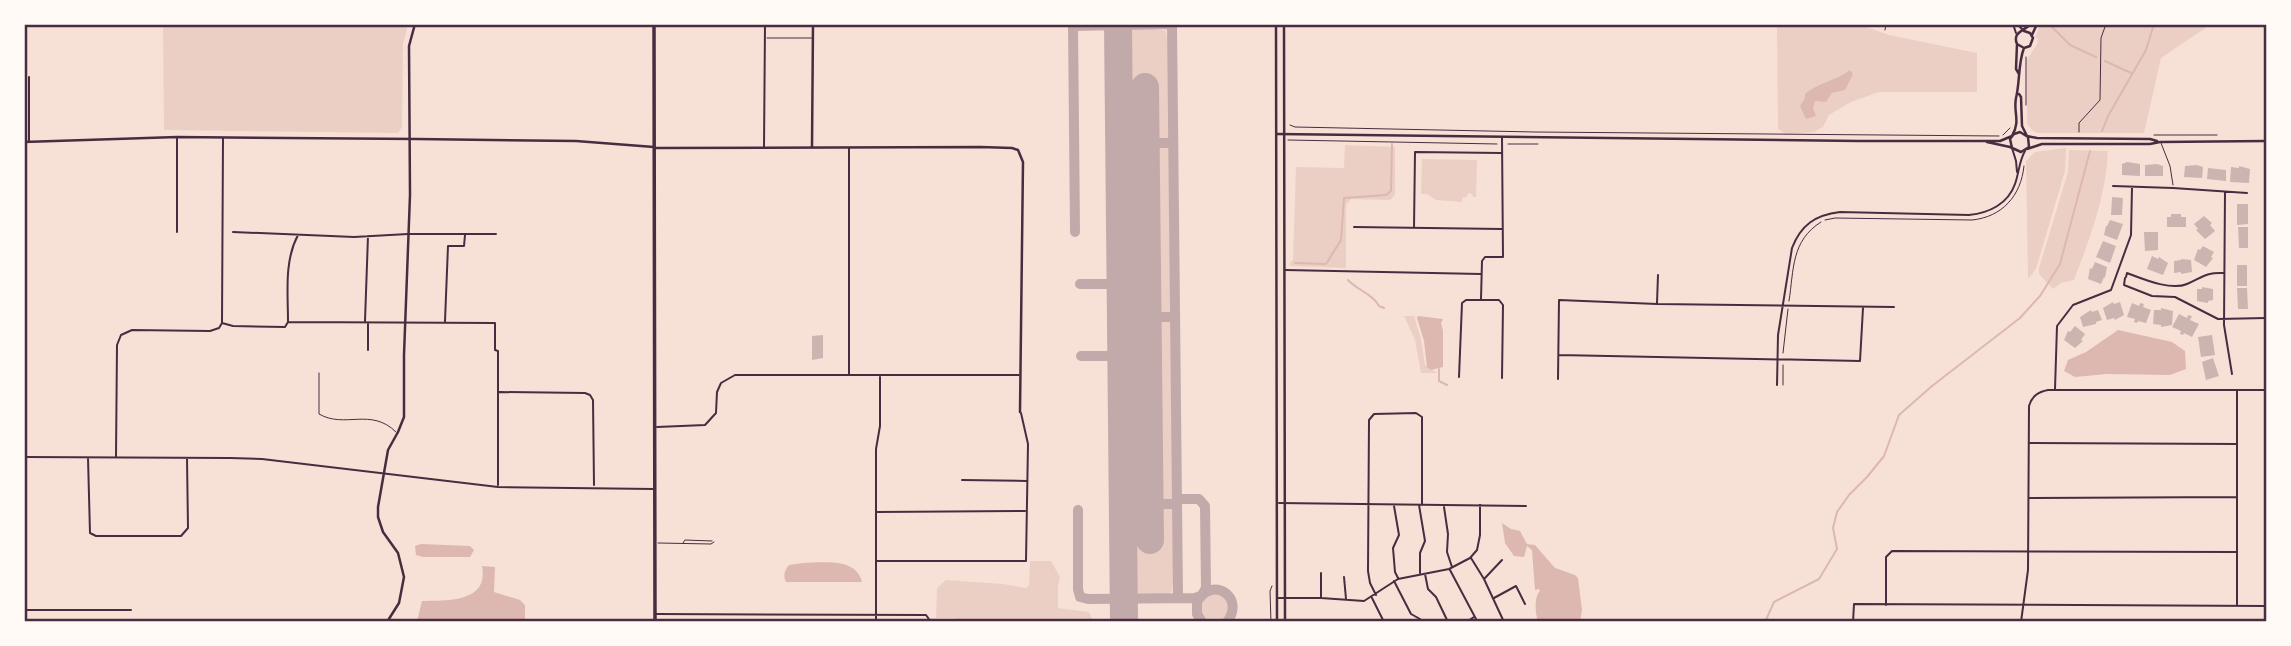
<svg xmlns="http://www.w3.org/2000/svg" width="2291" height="646" viewBox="0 0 2291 646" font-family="Manrope,sans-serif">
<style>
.green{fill:#ebcfc5}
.water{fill:#dcb8b0}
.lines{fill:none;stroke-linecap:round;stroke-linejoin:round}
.stream{stroke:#dcb8b0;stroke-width:2}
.taxiway{stroke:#c3aaaa;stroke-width:10}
.runway{stroke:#c3aaaa;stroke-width:28}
.building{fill:#ccb4b1}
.path{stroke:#4a2c40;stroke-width:1}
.service{stroke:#4a2c40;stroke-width:1}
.minor{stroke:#4a2c40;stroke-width:2}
.tertiary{stroke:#4a2c40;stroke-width:2.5}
.secondary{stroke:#4a2c40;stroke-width:2.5}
.primary{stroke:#4a2c40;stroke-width:3.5}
.neatline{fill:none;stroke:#4a2c40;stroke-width:2.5}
</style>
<rect width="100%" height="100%" fill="#f7e1d7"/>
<path class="green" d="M163 25H408L403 44 402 127 398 133 164 130Z
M1777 25H1861L1889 35 1977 53V92H1879L1851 102 1829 115 1823 127 1814 132 1786 134 1778 129Z
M2040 25H2210L2161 58 2144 133H2038L2033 131 2027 124V60L2037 44 2038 38H2035Z
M1150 28 1166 31 1169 50 1174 567 1172 592C1163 595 1143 600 1136 592 1132 588 1131 580 1130 574L1125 39 1127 33 1135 29Z
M1345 145 1395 147V195L1390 200 1351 199 1346 205V268L1290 266V262L1293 260 1296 167 1344 168Z
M2066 148 2065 171 2036 269 2028 279 2026 161 2035 152Z
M2069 150 2108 151C2106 196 2090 238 2074 280L2061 283 2053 289 2039 274V268L2068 172Z
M1422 159 1477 160 1476 197H1473L1472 194 1468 193 1467 197 1462 198V202L1436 200 1427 194H1421Z
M1404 316H1414L1421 339 1425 365 1437 373H1421L1415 340Z
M1030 561H1051L1060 577 1058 586V608L1089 612 1093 621 958 622 955 618H936L937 588 946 580 1003 584 1026 588 1029 585Z
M1200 607a15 15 0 1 1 30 0a15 15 0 1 1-30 0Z"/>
<path class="water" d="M1850 70 1853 74 1845 90 1832 93 1826 102 1815 101 1813 108 1816 116 1806 119 1800 106 1805 98V94C1819 82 1836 81 1850 70Z
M1418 316 1443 319 1441 323 1443 331V367L1431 370 1427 367 1424 341 1417 318Z
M2118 330 2172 342 2185 351 2186 369 2170 375 2107 374 2075 377 2064 371 2068 360 2086 352Z
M1502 523 1511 529 1520 531 1527 544 1535 545 1555 568 1575 575 1578 578 1582 610 1580 621H1538C1535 613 1534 597 1540 591L1539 589 1535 590 1532 550 1527 546 1524 557 1514 556 1505 543Z
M421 544 470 546 474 550 470 557H423L416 555 415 546Z
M803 563C823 563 856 557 862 582H786C783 576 784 571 789 565Z
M482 566 495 567 494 592 520 600 525 605V621H417L422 601C447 600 489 603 482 566Z"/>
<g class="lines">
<path class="stream" d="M2049 24 2070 45 2096 57
M2105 61 2131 73
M2102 131 2108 116 2146 50 2154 24
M1295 263 1326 264 1341 240 1344 198 1386 195 1391 191 1392 144
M1348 280C1357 290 1373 294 1379 306L1384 308
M1439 369V381L1447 385
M1765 622 1774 602 1819 579 1837 549 1833 528 1837 512 1849 495 1867 477 1884 456 1899 415 1932 386 2020 318 2040 296 2060 264 2090 151"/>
<path class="taxiway" d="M1073 24 1075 232
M1073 26 1172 24 1178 598
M1145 143H1173
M1080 284H1147
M1147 317H1175
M1081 356H1122
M1149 504H1177
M1078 510V589L1080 597 1088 599 1195 598 1202 595 1206 588 1205 506 1199 499H1177
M1202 622 1197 614V602C1212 575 1246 597 1227 622"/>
<path class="runway" d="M1118 24 1124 622
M1145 87 1150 540"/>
</g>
<path class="building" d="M2127 162 2140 164V176L2122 175V164Z
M2157 164 2163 166V176H2145V165Z
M2197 165 2203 167 2202 178 2184 177 2185 166Z
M2239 166 2250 169 2249 183 2230 182 2231 167 2239 168Z
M2208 168 2226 170V181L2207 179Z
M2112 197 2123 198 2122 215H2111Z
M2237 204H2248V224L2237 225Z
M2171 214H2181V217H2186V227H2167V217H2171Z
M2204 216 2212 223 2210 225 2215 231 2205 239 2196 230 2198 229 2194 224Z
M2110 220 2123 224 2117 240 2104 235 2106 226H2107Z
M2238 227H2248V248H2239Z
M2144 232H2158V250L2145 251Z
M2103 241 2116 246 2110 263 2096 257Z
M2203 246 2214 252 2211 257 2213 258 2206 267 2194 260 2198 249 2200 250Z
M2152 256 2158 259 2159 257 2168 263 2163 275 2147 269Z
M2181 259 2191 260 2192 272 2181 274V272L2174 273V261L2181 260Z
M2095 262 2107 267 2105 278 2104 277 2101 284 2088 279 2090 268 2092 269Z
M2237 265H2247V286H2237Z
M2202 287 2213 289V300L2208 301V303L2197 301V289H2202Z
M2237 288H2247L2248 309H2238Z
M2113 302 2114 304 2120 302 2124 315 2115 320 2114 318 2107 320 2103 308Z
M2132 303 2139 306 2140 303 2144 304 2143 307 2151 310 2146 323 2138 321 2137 323 2134 322 2135 319 2127 317Z
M2161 308 2173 311 2172 325 2161 327V325L2153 324 2154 310H2161Z
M2091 310 2092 312 2098 310 2102 320 2096 322V324L2083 327 2080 317Z
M2179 314 2187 318 2188 315 2192 316 2190 320 2199 324 2192 337 2184 333 2183 335 2180 334 2181 331 2172 327Z
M2075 326 2085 334 2081 340 2083 341 2075 348 2064 340 2068 331 2070 332Z
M823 335V358L812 360V336Z
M2212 335 2215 355 2201 357 2198 337Z
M2213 358 2219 376 2206 380 2202 362Z"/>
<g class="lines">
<path class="path" d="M2026 105V57
M1290 125 1295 127 1535 132 1999 136
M2079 132V123L2100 100 2101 38 2106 24
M2003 135 2010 128
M2154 135H2217
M1288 140 1497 144
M1508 144H1538
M1825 220 1835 218 1972 220C2002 217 2021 196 2024 166
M1789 301C1794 269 1791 241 1821 222
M1783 353 1788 309
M1783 365V385
M1271 622 1270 591 1272 586"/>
<path class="service" d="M1885 30 1886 24
M767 38H812
M2161 143 2170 166 2173 185
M319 373V414C345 429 371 407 396 432
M658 543 711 544 714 542
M683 543 685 540 712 541"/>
<path class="minor" d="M2013 24 2016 33
M2017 24 2023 30
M29 77V142
M177 138V232
M26 144V200
M764 147 765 24
M2012 148 2016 161 2017 172
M2113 186 2173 188 2247 193
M2225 192 2224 325 2232 374
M1354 227 1502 229
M1414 228 1415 152 1501 153
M233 232 354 237 408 234H496
M1285 270 1481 274
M2126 277 2127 273C2143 279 2171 291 2187 284 2203 277 2206 272 2224 273
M2125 278 2124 285 2152 296 2175 297 2218 319 2266 318
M1481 299 1482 261 1485 257H1503L1502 138
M1657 303 1658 275
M288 321C288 293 284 261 298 235
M365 321 368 236
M445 321 448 246H464L465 235
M222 323 233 326 285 327 288 322 495 323V350L498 351V485
M368 323V350
M1559 355 1860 361 1863 308
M849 374V148
M1459 377 1462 303 1466 300H1499L1503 305 1502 378
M1558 379 1559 300 1657 304 1894 307
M1777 385 1778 335 1792 248C1801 225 1815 215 1840 212L1969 215C1989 213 2008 204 2015 184 2019 173 2019 161 2025 151
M2055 389 2057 326 2073 305 2111 290 2131 235 2132 187
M499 392 585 393 590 395 593 400 594 485
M657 427 705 425 716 413 717 392 721 383 735 375H1019
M2030 443 2237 444
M116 456 117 345 121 335 132 330 210 331 219 328 222 323 223 138
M24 457 230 458 262 459 498 487 654 489
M88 458 90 533 96 536H181L188 528 187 458
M962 480 1027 481
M2030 498 2237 497
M1279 503 1526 506
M1419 505 1425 541 1420 553V573
M1394 506 1399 535 1393 548 1395 572 1398 578
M1444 507 1448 534 1447 552 1452 567
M877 512 1025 511
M1471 558 1484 579 1504 622
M876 561H1026L1028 444 1021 413
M1450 570 1476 619
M1425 574 1428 589 1436 597 1448 622
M1344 577 1346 599
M1485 578 1502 560
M1394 581 1411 614 1420 619
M1376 595 1370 583 1368 571 1369 420 1374 414 1416 413 1422 417V505
M1321 597V573
M1278 598H1321L1364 601 1398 579 1449 569 1470 558 1477 550 1480 535V505
M1372 598 1384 622
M1494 598 1516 586 1525 604
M1886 605V557L1892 551 2237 552
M2237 605V390
M24 610H131
M656 614 926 615 931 622
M876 622V449L880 426V377
M1466 622 1474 617
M1853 622 1854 604 2266 606
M2021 622 2028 570 2029 406C2032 396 2038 392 2048 390H2266"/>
<path class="tertiary" d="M2024 31 2030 33 2033 38 2030 46 2024 48 2017 44C2012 32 2024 31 2031 24
M2032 35 2037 24
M2017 44 2016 69 2019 74
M2019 94 2021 97 2022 126 2027 136 2037 138 2150 139 2157 141
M1277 134 1858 141H2000L2012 136C2021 121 2013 112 2016 98 2020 82 2018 63 2024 48
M1987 142 2010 147 2021 152 2029 147 2028 137 2020 132 2014 134 2010 139 2012 148
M812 147 813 24
M656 148 981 147 1012 148 1018 150 1023 162 1020 412
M2027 149 2042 144H2150L2160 142 2266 141
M387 622 399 603 404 577 398 553 383 532 378 517V507L388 450 398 432 404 417V355L410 195 409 46 415 24"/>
<path class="secondary" d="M1276 24 1277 622
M1284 24 1285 622
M24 142 177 137 417 139 576 141 654 147"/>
<path class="primary" d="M654 24 655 622"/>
</g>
<rect width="2291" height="646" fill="none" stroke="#fffaf5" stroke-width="52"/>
<rect x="26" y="26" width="2239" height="594" class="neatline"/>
</svg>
